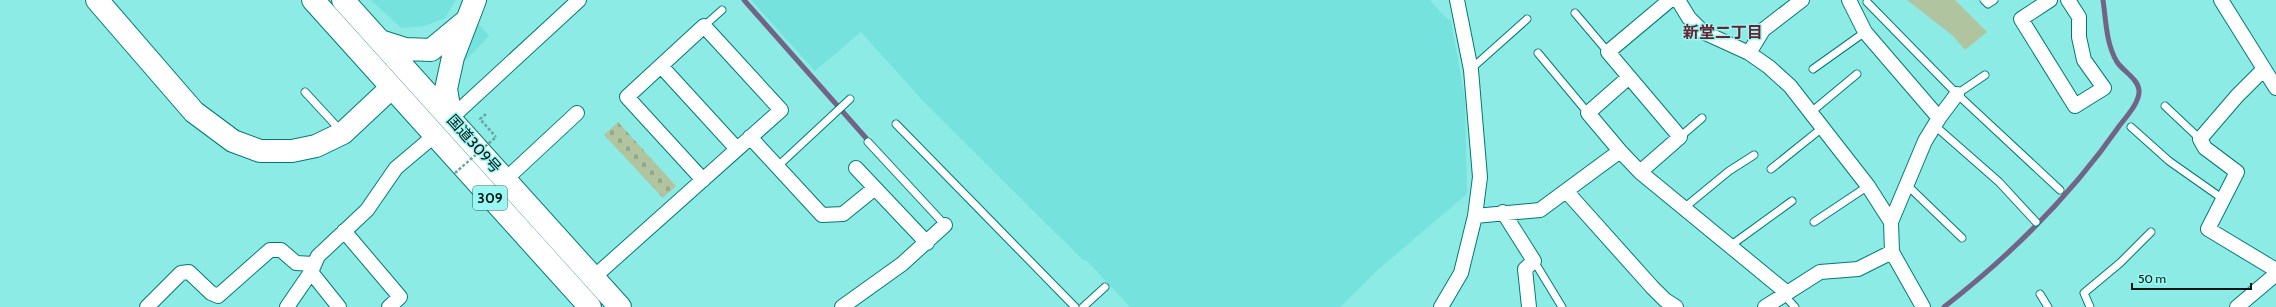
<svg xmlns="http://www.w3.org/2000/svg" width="2276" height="307" viewBox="0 0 2276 307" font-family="Cabin,'Noto Sans JP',sans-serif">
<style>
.built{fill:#76e2dd}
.green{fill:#b0c59f}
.cemetery{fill:url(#cemetery-stones)}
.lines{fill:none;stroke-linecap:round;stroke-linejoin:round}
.stream{stroke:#726487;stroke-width:5}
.lane-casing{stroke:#007a77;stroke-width:9}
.street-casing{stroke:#007a77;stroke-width:16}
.highway-casing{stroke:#007a77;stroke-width:24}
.path{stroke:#61a9a5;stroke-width:2.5;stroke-dasharray:3 2;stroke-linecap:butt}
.lane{stroke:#fff;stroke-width:7}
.street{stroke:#fff;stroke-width:14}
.highway{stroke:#fff;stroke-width:22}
.path-bridge{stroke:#61a9a5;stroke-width:2.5;stroke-dasharray:3 2;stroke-linecap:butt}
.labels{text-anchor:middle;stroke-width:3;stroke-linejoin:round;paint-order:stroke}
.shield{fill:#9af8f3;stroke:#2e5a58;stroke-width:1}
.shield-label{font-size:14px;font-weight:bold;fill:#001615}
.street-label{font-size:15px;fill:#001615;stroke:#9af8f3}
.neighbourhood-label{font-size:16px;font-weight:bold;fill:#692331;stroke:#9af8f3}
</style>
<defs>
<pattern id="cemetery-stones" width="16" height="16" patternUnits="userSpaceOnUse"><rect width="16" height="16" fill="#b0c59f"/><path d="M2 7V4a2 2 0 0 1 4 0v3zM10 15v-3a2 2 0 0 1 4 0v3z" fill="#96a888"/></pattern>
</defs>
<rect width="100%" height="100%" fill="#8debe6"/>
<path class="built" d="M371 0H456L445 18 425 26 401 28Z
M751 0H1430L1441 13 1451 21 1465 99 1467 194 1380 268 1340 307H1130L1087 261 1083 260 923 101 861 32 815 71Z
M479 24 489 36 464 62 460 53 474 29Z"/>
<path class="green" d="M1907 0H1955L1987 32 1965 50 1952 35Z"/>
<path class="cemetery" d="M618 122 676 186 663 198 604 135Z"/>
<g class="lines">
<path class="stream" d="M744 0 866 138
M1944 307C2011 255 2072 194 2120 125 2127 116 2140 102 2139 90 2138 79 2123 71 2117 62 2106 44 2106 20 2103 0"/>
<defs>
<path id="lane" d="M1984 0 1988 4 1994 0
M1867 2 1957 94 2060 190
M1575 13 1608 52
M704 26 722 10
M1538 53 1588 113
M1471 69 1527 19
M1813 69 1865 32
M305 92 342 132
M1957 94 1985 75
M2165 106 2200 139
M1810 113 1857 74
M896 124 1075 307
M1934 125 1999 182 2036 222
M2131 127 2169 161 2223 199
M1680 137 1702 118
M868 142 945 225
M778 166 850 99
M1771 169 1822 128
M1907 185 1962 238
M1684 208 1729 171 1754 155
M1814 222 1868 186
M1730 246 1792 201
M1534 261 1562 307
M1783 294 1795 307
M2040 294 2048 307
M1083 307 1105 287
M2090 307 2084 293 2120 263 2151 232"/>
<path id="street" d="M1678 0 1689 18 1703 32 1749 53 1769 67 1790 86 1868 186 1891 222
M1849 0 1865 32 1939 118
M2050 0 2021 19 2075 106 2104 88 2084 60 2079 37V17L2068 0
M2221 0 2276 88
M1749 53 1763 30 1802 0
M661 66 737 149
M2263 70 2237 96 2200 139 2205 148 2237 172 2208 229 2276 270
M1629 77 1588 113 1620 151 1640 172 1786 292
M451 118 579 0
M750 137 822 215 843 214 875 188
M856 168 927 243
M1640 172 1680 137 1608 52 1670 0
M506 179 577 113
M1567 192 1652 287 1665 300 1676 307
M1503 212 1534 261 1525 269 1529 307
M1475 216 1540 210 1620 151
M344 231 400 297 389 307
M311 272 339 307
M594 277 781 110 704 26 627 97 703 180
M147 307 181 273 189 272 211 293 218 296 270 250H281L296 263 314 264
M287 307 311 272 318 256 367 210 396 168 434 136
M842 307 902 264 945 225
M1441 307 1461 273 1475 216 1480 177 1471 70 1457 0
M1765 307 1820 272 1858 269 1892 252
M1923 307 1892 252 1891 222 1925 141 1939 118 1957 94
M2237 307 2276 274"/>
<path id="highway" d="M97 0 194 112 233 141 260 151H292L316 146 343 133 391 88
M313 0 590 307
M343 0 620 307
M380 41 405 49 431 50 466 21
M451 118 446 89 453 57 475 0"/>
</defs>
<use href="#lane" class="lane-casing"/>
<use href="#street" class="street-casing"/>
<use href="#highway" class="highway-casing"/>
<path class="path" d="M486 114 480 119 496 137"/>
<use href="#lane" class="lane"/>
<use href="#street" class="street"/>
<use href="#highway" class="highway"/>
<path class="path-bridge" d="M455 173 496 137"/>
</g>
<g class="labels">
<rect class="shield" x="473" y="186" width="34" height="24" rx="3"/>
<g class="shield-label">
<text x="490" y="203">309</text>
</g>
<g class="street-label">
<text transform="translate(474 144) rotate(48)" y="5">国道309号</text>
</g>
<g class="neighbourhood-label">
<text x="1723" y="38">新堂二丁目</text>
</g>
</g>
<path d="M2132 283v6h119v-6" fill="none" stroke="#001615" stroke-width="2"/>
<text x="2138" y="283" font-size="12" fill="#001615" stroke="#9af8f3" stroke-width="3" paint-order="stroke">50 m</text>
</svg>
